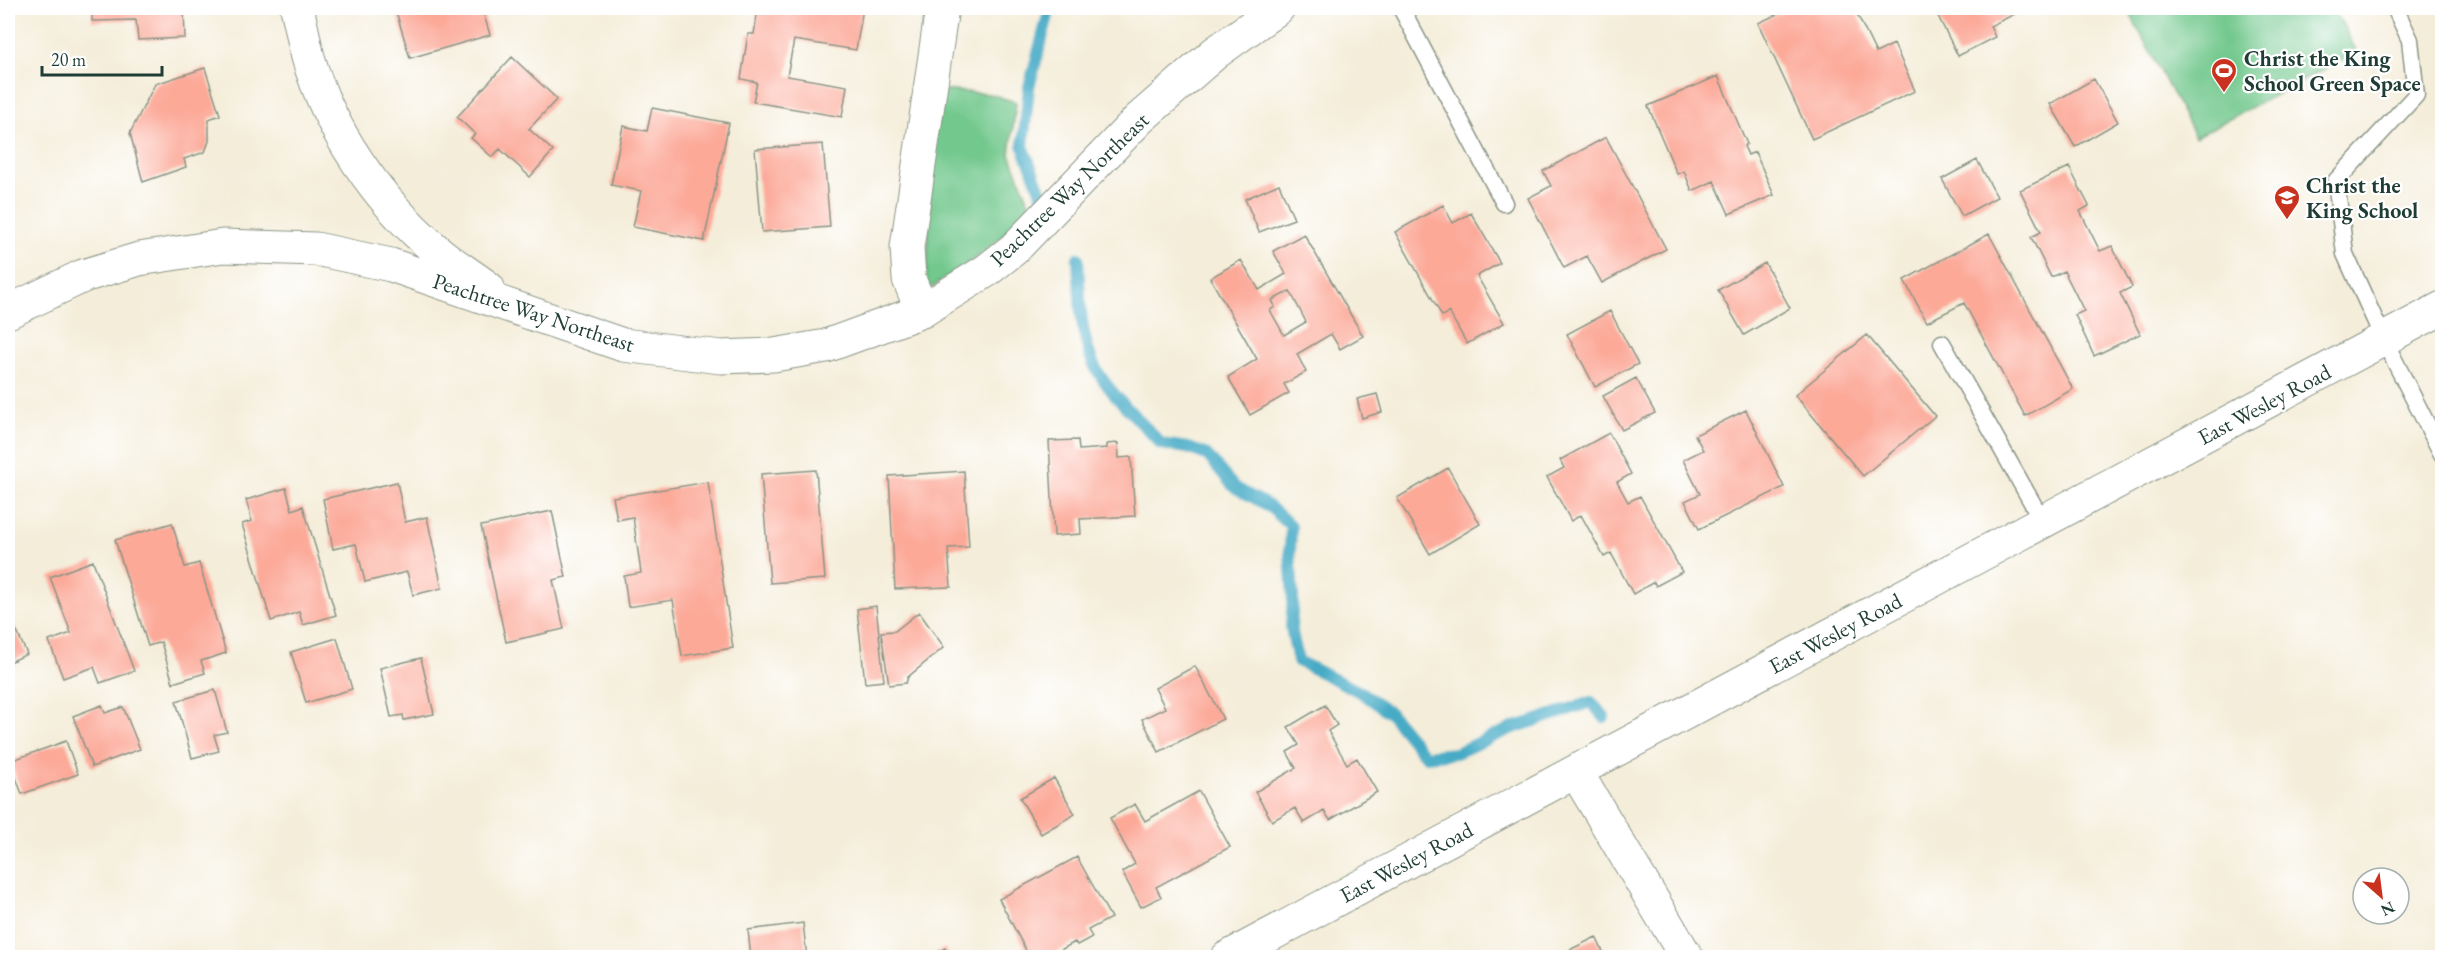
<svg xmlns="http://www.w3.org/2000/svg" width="2450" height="965" viewBox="0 0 2450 965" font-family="'EB Garamond',serif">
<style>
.green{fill:#72c88d;stroke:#488260;stroke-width:1.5}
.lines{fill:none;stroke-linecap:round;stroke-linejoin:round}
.stream{stroke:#46abc6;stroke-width:12}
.building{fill:#fca998;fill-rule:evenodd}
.service-casing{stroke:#8a9586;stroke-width:19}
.minor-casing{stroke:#8a9586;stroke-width:35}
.service{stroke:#fff;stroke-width:16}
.minor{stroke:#fff;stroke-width:33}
.labels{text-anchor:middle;stroke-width:4.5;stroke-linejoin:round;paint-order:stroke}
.poi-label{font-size:22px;font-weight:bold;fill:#1f3d34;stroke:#fff;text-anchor:start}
.street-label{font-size:22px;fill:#1f3d34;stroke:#fff}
</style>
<rect width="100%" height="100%" fill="#fff"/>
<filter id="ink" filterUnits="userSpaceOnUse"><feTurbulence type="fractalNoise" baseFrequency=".0167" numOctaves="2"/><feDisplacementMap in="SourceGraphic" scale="12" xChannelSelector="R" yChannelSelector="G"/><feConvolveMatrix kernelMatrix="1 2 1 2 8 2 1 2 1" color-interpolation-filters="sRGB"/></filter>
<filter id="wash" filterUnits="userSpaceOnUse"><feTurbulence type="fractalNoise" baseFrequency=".008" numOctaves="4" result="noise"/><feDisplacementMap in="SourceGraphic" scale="24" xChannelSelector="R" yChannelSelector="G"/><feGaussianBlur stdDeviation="1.35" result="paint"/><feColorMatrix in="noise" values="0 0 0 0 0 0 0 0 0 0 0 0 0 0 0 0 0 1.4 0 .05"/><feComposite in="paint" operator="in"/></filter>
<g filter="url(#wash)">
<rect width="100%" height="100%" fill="#f4edd9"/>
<path class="green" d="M2127 8H2333L2357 52 2195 137Z
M941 90 990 94 1016 102 1010 154 1032 210 983 253 926 291 931 164Z"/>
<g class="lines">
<path class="stream" d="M1043 198 1023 146 1029 87 1050 8
M1078 258C1080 292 1079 331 1093 363 1107 392 1140 420 1161 444L1188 448 1207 455 1234 487 1269 506 1291 526 1290 552 1293 597 1291 627 1298 661 1362 693 1390 713 1425 756 1456 753 1510 729 1591 702 1604 717"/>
</g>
<g id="blocks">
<path class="building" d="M92 8H184L185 38 138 40 136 20 92 21Z
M395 8H508L484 15 490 35 410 58Z
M758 8H863L856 50 794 40 787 76 847 86 842 117 753 102 757 82 741 79 748 34H754Z
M1791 8H1854L1876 53 1894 44 1915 91 1812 139 1758 23Z
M1934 8H2027L1990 26 1995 37 1958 56Z
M512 57 557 99 529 129 553 151 530 177 500 149 492 157 471 138 475 134 457 117Z
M205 68 220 115 209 119V141L205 152 184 159 186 167 143 182 130 133 155 84Z
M1718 76 1747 144 1744 146 1748 155 1755 152 1774 195 1729 214 1714 181 1692 191 1684 171 1677 174 1648 106Z
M2094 79 2118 122 2075 147 2050 104Z
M652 108 729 123 704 241 633 227 641 191 611 185 623 126 647 131Z
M1606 137 1666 249 1602 283 1587 256 1564 268 1528 198 1551 186 1543 171Z
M823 144 830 227 762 232 755 149Z
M1977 160 1997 197 1962 216 1942 179Z
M2069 167 2089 206 2080 211 2100 251 2112 246 2132 287 2120 293 2140 334 2094 356 2075 315 2084 311 2064 271 2051 277 2031 237 2041 232 2020 190Z
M1279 184 1294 219 1259 232 1245 199Z
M1443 205 1453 223 1471 213 1500 263 1477 276 1504 323 1467 344 1449 312 1442 316 1395 232Z
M1304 234 1363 336 1340 349 1331 334 1297 354 1306 372 1284 384 1289 393 1250 415 1228 377 1257 359 1210 278 1241 260 1259 290 1286 274 1273 251ZM1290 291 1306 322 1284 335 1270 310 1275 307 1272 300Z
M1989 234 2073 389 2025 416 1964 303 1927 322 1904 280Z
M1765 263 1790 308 1744 335 1718 290Z
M1610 311 1638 364 1595 387 1567 334Z
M1867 335 1935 416 1863 476 1795 395Z
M1636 378 1655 413 1622 430 1603 396Z
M1377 394 1382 412 1362 418 1357 399Z
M1746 410 1784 487 1699 529 1685 501 1700 494 1683 460 1703 450 1695 435Z
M1609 433 1631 474 1617 482 1628 502 1640 496 1682 572 1656 586 1654 582 1633 594 1611 553 1604 557 1581 515 1571 521 1547 477 1564 468 1560 460Z
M1078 440 1079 450 1107 448V444L1118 443 1119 458 1131 457 1135 516 1080 519 1081 534 1054 536 1049 441Z
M1448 468 1480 524 1430 554 1397 498Z
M816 470 825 579 770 583 761 474Z
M964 471 969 547 948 548 951 587 895 589 889 476Z
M397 482 405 522 427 517 442 588 413 595 407 572 365 582 356 544 333 549 323 499Z
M708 482 733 648 682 656 673 600 628 607 624 576 641 573 633 517 617 520 613 497Z
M286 488 292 510 303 506 336 615 303 625 299 612 271 621 242 524 252 521 246 500Z
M552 511 566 577 553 580 564 629 506 642 481 526Z
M172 523 185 567 199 563 226 653 201 661 205 673 173 683 161 642 148 646 115 540Z
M93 561 134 671 100 683 94 667 63 678 49 641 71 633 50 577Z
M876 606 884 681 865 683 857 609Z
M8 612 27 654 8 663Z
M919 612 944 647 908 677 906 683 889 685 881 632 895 631Z
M337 638 352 689 306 703 291 652Z
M421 658 434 714 404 720 403 715 391 717 380 668Z
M1195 666 1223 719 1159 752 1142 719 1165 708 1155 688Z
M215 690 227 732 214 735 219 751 192 758 176 701Z
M102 705 105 713 123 707 140 749 92 767 73 716Z
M1325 705 1337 725 1328 731 1347 764 1357 758 1377 792 1330 820 1324 811 1304 823 1295 808 1272 821 1255 792 1296 768 1287 752 1299 745 1288 727Z
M66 741 78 774 22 794 10 761Z
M1054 778 1075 814 1041 834 1020 798Z
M1199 791 1230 847 1156 887 1161 897 1141 907 1122 872 1135 864 1110 818 1135 804 1145 821Z
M1077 857 1111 918 1088 930 1092 937 1077 945 1075 942 1046 958H1030L999 899Z
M803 923 807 958H751L748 930Z
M1596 937 1606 958H1553Z
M945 948 949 958H926Z"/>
</g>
</g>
<g filter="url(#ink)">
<use href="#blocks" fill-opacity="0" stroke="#8a9586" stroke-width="1.5"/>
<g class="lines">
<defs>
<path id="service" d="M1401 8 1504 203
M2395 8 2410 40 2416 95 2336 181 2345 254 2384 340 2442 454
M1942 343 2043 522"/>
<path id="minor" d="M297 8C301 24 304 41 308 57 329 130 378 201 436 250 452 264 471 275 488 288
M922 311 909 279 907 247 942 8
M8 312 83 276 139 259 223 246 316 249 391 265 623 345 721 357 774 355 826 346 922 311 986 271 1014 249 1139 119 1215 53 1278 8
M1576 772 1687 958
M1227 958 2442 308"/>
</defs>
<use href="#service" class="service-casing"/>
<use href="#minor" class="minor-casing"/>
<use href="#service" class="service"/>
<use href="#minor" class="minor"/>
</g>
</g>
<defs>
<symbol id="stadium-pin" viewBox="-11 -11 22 30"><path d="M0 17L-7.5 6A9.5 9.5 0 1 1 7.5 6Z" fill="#c8321e" stroke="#fff"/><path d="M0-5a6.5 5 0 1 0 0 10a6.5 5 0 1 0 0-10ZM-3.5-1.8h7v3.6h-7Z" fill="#fff"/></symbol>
<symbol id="school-pin" viewBox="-11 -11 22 30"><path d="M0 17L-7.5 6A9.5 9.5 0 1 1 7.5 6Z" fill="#c8321e" stroke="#fff"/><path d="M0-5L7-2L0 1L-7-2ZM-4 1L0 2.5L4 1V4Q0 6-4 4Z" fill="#fff"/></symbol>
</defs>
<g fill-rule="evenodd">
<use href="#stadium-pin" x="2209" y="56" width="30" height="40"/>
<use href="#school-pin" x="2272" y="183" width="30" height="40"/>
</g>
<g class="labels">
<g class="poi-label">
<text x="2244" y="66">Christ the King<tspan x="2244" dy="25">School Green Space</tspan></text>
<text x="2306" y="193">Christ the<tspan x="2306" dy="25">King School</tspan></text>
</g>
<g class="street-label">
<text transform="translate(1069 189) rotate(-44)" y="8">Peachtree Way Northeast</text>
<text transform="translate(534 312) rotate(18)" y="8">Peachtree Way Northeast</text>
<text transform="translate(2264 404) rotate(-28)" y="8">East Wesley Road</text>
<text transform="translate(1835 633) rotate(-28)" y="8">East Wesley Road</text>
<text transform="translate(1406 862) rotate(-28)" y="8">East Wesley Road</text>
</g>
</g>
<rect width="2450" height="965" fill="none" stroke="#fff" stroke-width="30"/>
<g transform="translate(2381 896) rotate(152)"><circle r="28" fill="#ffffff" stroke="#a5b1ae" stroke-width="1.5"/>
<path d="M0-4.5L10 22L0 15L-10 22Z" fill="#c8321e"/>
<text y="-9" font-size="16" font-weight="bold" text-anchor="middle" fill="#1f3d34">N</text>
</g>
<path d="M42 66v9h120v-9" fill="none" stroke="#1f3d34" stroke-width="3"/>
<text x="51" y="66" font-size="18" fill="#1f3d34" stroke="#ffffff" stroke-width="4.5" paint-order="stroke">20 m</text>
</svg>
